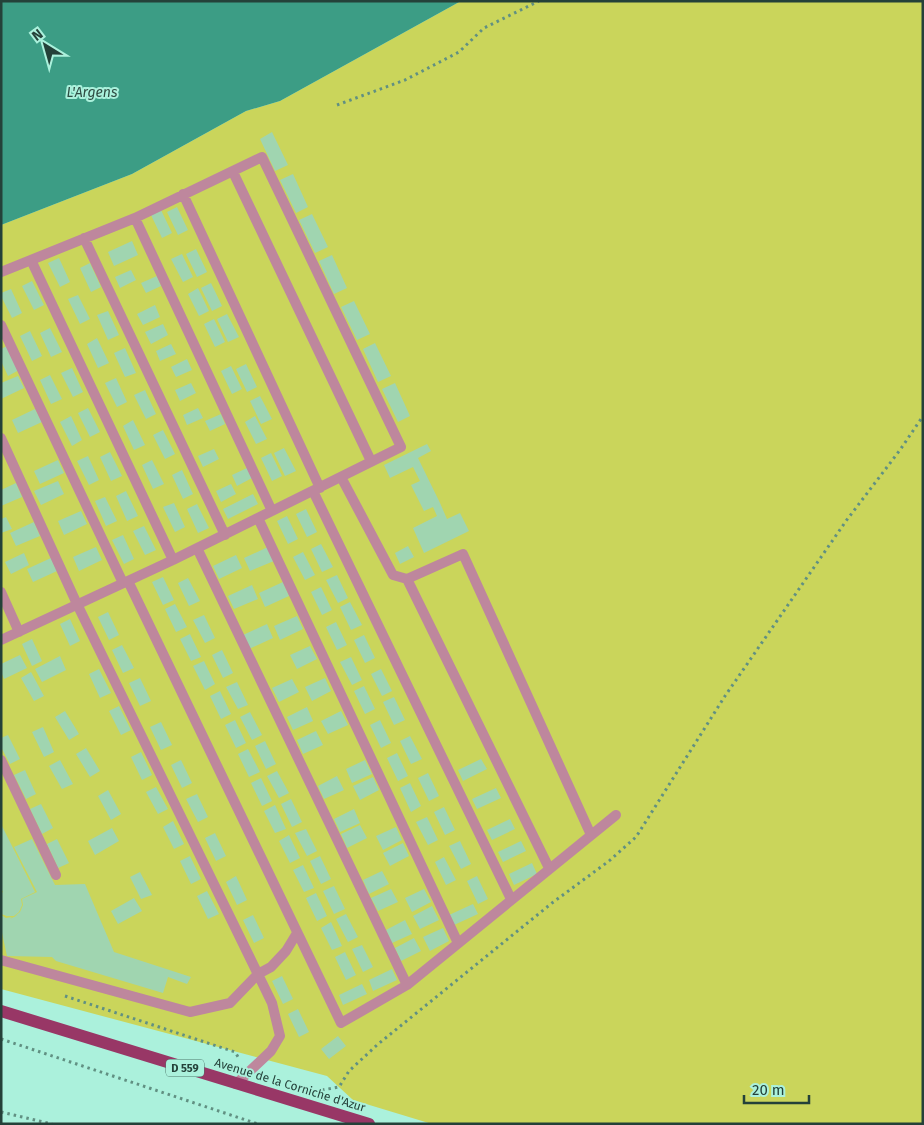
<svg xmlns="http://www.w3.org/2000/svg" width="924" height="1125" viewBox="0 0 924 1125" font-family="'Fira Sans',sans-serif">
<style>
.green{fill:#cad55b}
.water{fill:#3c9d85}
.building{fill:#a0d5b0}
.lines{fill:none;stroke-linecap:round;stroke-linejoin:round}
.path{stroke:#619082;stroke-width:3;stroke-dasharray:2.5 4;stroke-linecap:butt}
.lane{stroke:#be879d;stroke-width:10}
.primary{stroke:#983766;stroke-width:12}
.labels{text-anchor:middle;stroke-width:4;stroke-linejoin:round;paint-order:stroke}
.shield{fill:#abf1dc;stroke:#4c766a;stroke-width:1}
.shield-label{font-size:11px;font-weight:bold;fill:#244139}
.street-label{font-size:12px;fill:#244139;stroke:#abf1dc}
.water-label{font-size:14px;font-style:italic;fill:#2e4c43;stroke:#abf1dc}
</style>
<rect width="100%" height="100%" fill="#abf1dc"/>
<path class="green" d="M461 1H923V1124H432L353 1100 327 1076 1 989V225L132 174 246 111 280 101Z"/>
<path class="water" d="M1 1H461L280 101 246 111 132 174 1 225Z"/>
<path class="building" d="M272 132 288 165 275 171 260 139Z
M293 174 308 207 296 213 280 180Z
M177 207 188 230 178 235 167 212Z
M161 210 172 233 162 238 151 215Z
M312 214 328 247 315 253 299 220Z
M132 241 138 255 114 266 108 252Z
M196 249 207 272 197 277 186 254Z
M182 254 193 277 183 282 171 259Z
M332 255 347 288 334 294 319 261Z
M59 258 70 282 60 287 48 263Z
M90 263 101 287 91 292 80 268Z
M131 270 136 280 120 288 115 277Z
M157 276 161 286 146 293 141 283Z
M32 281 44 305 34 310 22 286Z
M211 283 222 306 212 311 201 288Z
M198 288 209 311 199 316 188 294Z
M11 289 22 313 12 318 1 296V293Z
M78 295 90 319 80 324 68 299Z
M354 301 370 334 357 340 341 307Z
M155 305 160 317 143 325 137 314Z
M108 311 119 335 108 340 97 315Z
M227 314 239 337 228 342 217 319Z
M214 319 225 342 215 347 204 324Z
M163 324 168 335 151 344 145 332Z
M50 328 62 352 51 357 40 333Z
M30 331 42 356 32 361 20 336Z
M97 338 109 363 98 368 87 344Z
M375 343 391 376 378 382 363 349Z
M171 344 176 354 160 361 156 351Z
M7 346 19 370 8 376 1 361V349Z
M125 348 136 373 125 377 114 353Z
M187 359 192 370 176 377 171 367Z
M246 364 257 387 247 392 236 369Z
M231 366 242 389 232 394 221 371Z
M72 368 83 392 73 397 61 373Z
M50 375 62 399 51 404 40 380Z
M18 376 24 388 1 399V383Z
M116 378 127 402 117 407 105 383Z
M191 383 196 393 180 401 175 390Z
M395 383 410 416 398 422 382 389Z
M145 390 156 414 146 419 134 395Z
M260 396 272 419 261 424 250 401Z
M88 408 100 432 90 437 78 413Z
M198 408 203 418 187 425 183 415Z
M35 409 42 422 18 433 12 420Z
M221 414 225 424 210 431 205 421Z
M71 416 82 440 72 446 60 422Z
M255 416 267 439 256 444 245 422Z
M133 420 145 445 134 450 123 426Z
M163 430 175 454 165 459 153 435Z
M427 444 431 451 418 458 440 503 447 519 460 513 469 531 424 553 413 528 437 516 433 507 424 511 411 485 420 481 413 467 390 478 384 465Z
M284 448 296 471 285 476 274 453Z
M214 449 219 459 203 467 198 456Z
M110 452 122 476 111 481 100 457Z
M271 453 282 476 272 481 261 458Z
M88 456 99 480 89 485 77 461Z
M58 460 64 473 40 484 34 471Z
M152 460 164 484 153 489 142 465Z
M247 468 252 478 237 486 232 475Z
M182 470 193 494 183 499 172 475Z
M58 481 64 494 41 505 34 491Z
M16 483 22 497 1 506V490Z
M231 484 236 494 221 502 216 491Z
M126 491 138 516 127 521 116 496Z
M253 494 258 504 228 519 223 509Z
M105 497 117 521 106 526 95 501Z
M174 503 185 527 175 532 163 507Z
M197 504 209 528 198 533 187 509Z
M306 509 317 532 307 537 296 514Z
M81 511 87 524 64 535 58 521Z
M287 516 298 539 288 544 277 521Z
M6 517 12 529 1 533V519Z
M34 522 40 536 16 546 10 533Z
M144 526 156 550 145 555 133 531Z
M123 535 134 559 124 564 112 540Z
M321 544 333 567 322 572 311 549Z
M408 546 414 557 400 564 395 553Z
M96 547 102 560 79 571 73 557Z
M268 547 274 561 250 571 244 558Z
M303 552 315 575 305 580 293 557Z
M24 553 29 565 11 574 5 562Z
M236 555 242 568 219 579 213 566Z
M51 558 57 571 33 582 27 569Z
M337 575 348 598 338 603 326 580Z
M163 577 174 600 163 605 152 582Z
M188 578 200 601 189 606 178 583Z
M283 582 289 596 265 607 259 593Z
M252 585 258 599 234 609 228 596Z
M321 587 332 610 322 615 311 592Z
M350 602 362 625 351 630 340 607Z
M175 604 187 627 176 632 165 609Z
M108 612 119 635 109 640 98 617Z
M204 615 215 638 205 643 193 620Z
M297 616 303 629 280 640 274 626Z
M70 619 80 641 70 646 60 624Z
M336 622 347 645 337 650 326 627Z
M267 624 273 638 249 649 243 635Z
M190 634 201 657 191 661 180 639Z
M364 635 375 658 365 663 354 640Z
M32 639 42 661 32 666 22 644Z
M122 645 134 668 123 673 112 650Z
M310 646 317 659 297 669 290 655Z
M222 650 233 673 223 678 212 655Z
M20 655 27 668 4 679 1 672V664Z
M60 656 66 670 42 682 35 669Z
M351 657 362 680 352 685 340 662Z
M204 661 215 684 205 690 193 666Z
M99 669 111 693 100 698 89 674Z
M381 669 392 691 382 696 371 674Z
M31 672 44 696 34 701 21 678Z
M140 678 151 701 140 706 129 683Z
M325 678 331 691 312 701 305 687Z
M292 679 299 692 279 702 272 688Z
M237 682 248 705 238 709 226 687Z
M364 686 375 709 365 714 354 691Z
M220 691 231 714 221 719 210 696Z
M394 697 405 720 394 725 383 702Z
M119 706 131 730 121 735 109 711Z
M307 707 313 721 293 730 287 717Z
M65 711 79 734 69 740 55 717Z
M341 711 348 725 328 734 321 721Z
M250 712 262 735 252 740 240 717Z
M235 720 246 743 236 748 225 725Z
M380 720 391 743 381 748 370 725Z
M161 722 172 745 161 750 150 727Z
M43 727 54 752 44 757 32 732Z
M316 731 323 745 303 754 297 740Z
M8 735 20 759 10 764 1 747V738Z
M410 736 422 759 411 764 400 741Z
M265 741 276 764 266 769 255 746Z
M86 748 100 771 90 777 76 754Z
M248 749 260 772 249 777 238 754Z
M141 752 152 775 142 780 131 757Z
M397 753 408 776 398 781 387 758Z
M481 759 487 769 463 781 458 770Z
M60 760 73 784 62 789 49 766Z
M181 760 192 783 182 788 171 765Z
M365 760 372 774 352 783 346 769Z
M25 770 36 794 26 799 14 775Z
M277 771 289 793 279 798 267 776Z
M428 773 439 796 429 801 418 778Z
M337 776 344 790 324 799 318 786Z
M373 777 379 790 360 800 353 786Z
M261 778 272 801 262 806 251 783Z
M410 783 421 806 411 812 400 788Z
M156 787 168 809 158 814 146 792Z
M496 788 501 798 477 809 472 799Z
M108 790 121 814 111 820 98 796Z
M197 794 208 817 198 822 186 799Z
M291 799 302 822 292 827 281 804Z
M41 804 53 828 42 834 30 809Z
M275 805 286 829 275 833 264 811Z
M444 807 455 830 445 835 434 812Z
M354 809 360 823 340 832 334 819Z
M427 817 438 840 428 845 416 822Z
M510 819 515 829 492 840 487 830Z
M173 821 184 844 174 849 163 827Z
M1 824 35 892 21 899 22 905 19 912 14 916H7L1 914V893L3 892 1 889Z
M360 825 367 838 347 848 341 834Z
M396 827 402 840 383 850 376 836Z
M112 828 119 841 95 855 88 841Z
M306 829 317 851 307 856 295 833Z
M215 833 226 856 216 861 205 838Z
M289 835 300 858 290 863 279 841Z
M32 839 55 885 85 884 114 952 191 977 187 984 168 977 163 993 56 961 52 957 7 956 1 928V915L6 918 12 917 10 919 18 915 15 916 20 912 23 905 22 899 37 892 14 847Z
M57 839 69 863 58 868 47 844Z
M460 841 471 864 461 869 449 846Z
M521 841 526 851 503 862 498 852Z
M403 843 409 856 390 866 383 853Z
M190 856 201 879 191 884 180 861Z
M320 856 331 879 321 884 310 861Z
M444 857 456 880 446 885 435 862Z
M532 863 537 874 514 885 509 874Z
M303 865 314 888 304 892 293 870Z
M382 871 389 884 369 894 363 880Z
M140 872 152 895 141 899 130 877Z
M236 876 247 900 237 905 226 882Z
M477 876 488 899 478 904 467 881Z
M334 886 345 909 334 914 323 891Z
M391 889 398 902 378 911 371 898Z
M424 889 431 902 412 912 405 898Z
M207 891 219 914 208 919 197 896Z
M316 893 327 916 317 921 306 898Z
M134 898 142 911 118 924 111 911Z
M473 904 478 914 454 925 449 915Z
M432 906 439 920 420 929 413 916Z
M346 914 358 937 348 942 336 919Z
M253 915 264 938 254 943 243 920Z
M405 920 412 934 392 943 386 930Z
M331 922 342 946 332 950 321 928Z
M443 928 449 941 430 951 423 937Z
M414 938 421 951 401 961 395 948Z
M362 945 373 967 363 972 352 949Z
M345 952 356 975 346 980 335 957Z
M392 969 397 980 373 991 369 980Z
M282 976 293 999 283 1004 272 981Z
M362 984 367 994 343 1005 339 995Z
M298 1009 309 1032 299 1037 288 1014Z
M338 1036 346 1046 329 1059 321 1049Z"/>
<g class="lines">
<path class="path" d="M337 105 405 80 459 52 484 28 539 1
M65 996 235 1052 240 1060
M1 1039 258 1124
M322 1090 339 1087 349 1071 377 1045 552 903 609 861 636 837 725 696 846 521 900 450 923 416
M1 1112 52 1124"/>
<path class="lane" d="M233 172 371 461
M183 194 320 488
M135 218 272 511
M84 238 225 535
M1 272 31 260
M1 325 123 583
M1 438 77 604 272 1003 280 1036 271 1051 236 1084
M341 477 393 575 407 579 549 868
M313 491 511 899
M258 518 458 943
M197 548 407 985
M407 579 463 554 591 835
M128 581 341 1023 407 985 616 815
M1 592 19 632
M1 640 173 560 401 447 262 157 135 218 31 260 173 560
M1 760 56 875
M1 960 190 1012 230 1003 258 974 271 967 286 951 297 933"/>
<path class="primary" d="M1 1011 369 1124"/>
</g>
<g class="labels">
<rect class="shield" x="166" y="1059.5" width="38" height="17" rx="4"/>
<g class="shield-label">
<text x="185" y="1072">D 559</text>
</g>
<g class="street-label">
<text transform="translate(290 1085) rotate(17)" y="4">Avenue de la Corniche d'Azur</text>
</g>
<g class="water-label">
<text x="92" y="97">L'Argens</text>
</g>
</g>
<rect width="924" height="1125" fill="none" stroke="#244139" stroke-width="5"/>
<g transform="translate(45 45) rotate(323)" stroke="#abf1dc" stroke-width="4" paint-order="stroke">
<path d="M0-4L9 19L0 12L-9 19Z" fill="#244139"/>
<text y="-8" font-size="14" font-weight="bold" text-anchor="middle" fill="#244139">N</text>
</g>
<path d="M744 1095v8h65v-8" fill="none" stroke="#244139" stroke-width="2.5"/>
<text x="752" y="1095" font-size="15" fill="#244139" stroke="#abf1dc" stroke-width="4" paint-order="stroke">20 m</text>
</svg>
